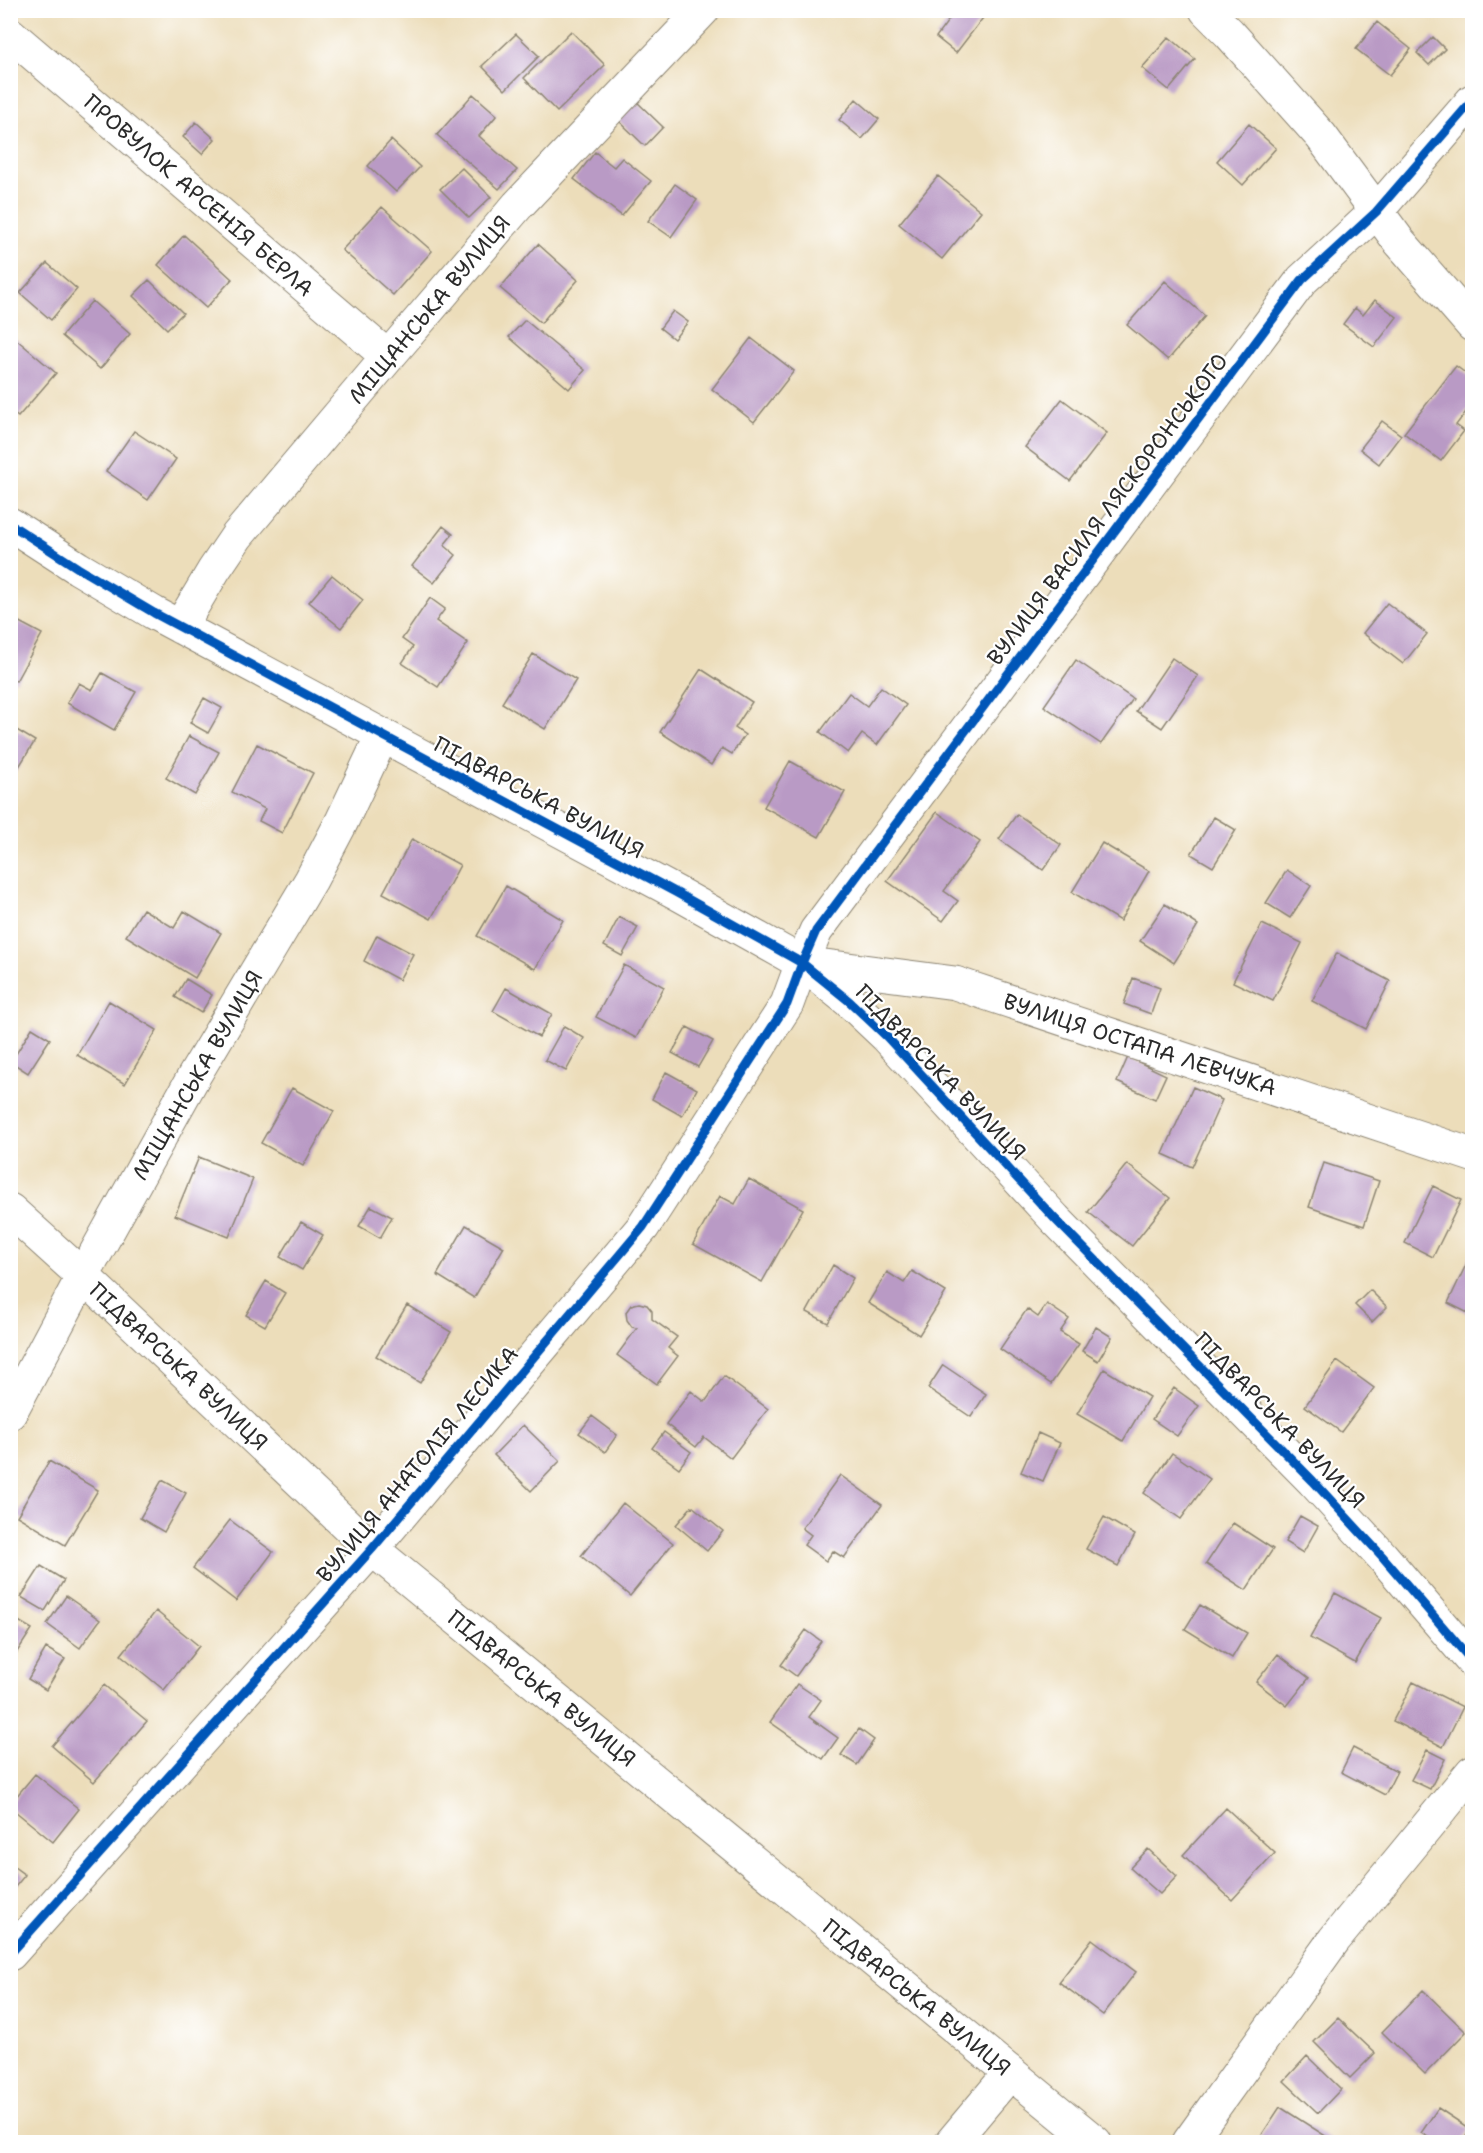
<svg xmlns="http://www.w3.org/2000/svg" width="1483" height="2153" viewBox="0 0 1483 2153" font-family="'Shantell Sans',sans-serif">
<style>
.building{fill:#b99ac5}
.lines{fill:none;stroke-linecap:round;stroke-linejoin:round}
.minor-casing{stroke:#8c8472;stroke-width:35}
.minor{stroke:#fff;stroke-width:33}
.cycleway-casing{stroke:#fff;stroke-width:13}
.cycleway{stroke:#0057b8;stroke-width:9}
.labels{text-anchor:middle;stroke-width:4.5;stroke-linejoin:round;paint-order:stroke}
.street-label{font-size:22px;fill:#2b2b2b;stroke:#fff}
</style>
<rect width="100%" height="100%" fill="#fff"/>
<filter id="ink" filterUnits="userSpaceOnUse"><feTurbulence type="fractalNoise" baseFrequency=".0167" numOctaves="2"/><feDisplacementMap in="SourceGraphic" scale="12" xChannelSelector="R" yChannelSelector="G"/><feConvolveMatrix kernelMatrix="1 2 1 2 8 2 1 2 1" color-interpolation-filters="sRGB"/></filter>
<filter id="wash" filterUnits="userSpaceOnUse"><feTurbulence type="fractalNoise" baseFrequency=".008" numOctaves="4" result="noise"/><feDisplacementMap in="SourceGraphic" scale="24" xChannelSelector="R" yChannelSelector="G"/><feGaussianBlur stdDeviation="1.35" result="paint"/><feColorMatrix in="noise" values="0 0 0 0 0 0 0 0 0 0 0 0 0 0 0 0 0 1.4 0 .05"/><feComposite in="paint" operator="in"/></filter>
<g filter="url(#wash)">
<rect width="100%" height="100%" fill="#ecddba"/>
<g id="blocks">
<path class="building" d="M956 10H989L956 53 936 37Z
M1377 22 1411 49 1390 75 1356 49Z
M571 31 605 65 557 112 524 78Z
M516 34 539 56 505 90 482 66Z
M1169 37 1195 59 1169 90 1142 68Z
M1433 37 1445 49 1429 65 1417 53Z
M473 94 497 115 479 136 517 170 499 189 437 135Z
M856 99 879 119 862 139 839 120Z
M635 100 663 127 645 146 618 120Z
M196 122 215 139 202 154 183 137Z
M1249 124 1276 148 1243 185 1217 161Z
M391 140 420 167 396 192 368 166Z
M595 152 614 167 622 158 651 181 622 216 574 179Z
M462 168 491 197 469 218 440 189Z
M938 176 981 211 942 259 899 224Z
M675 184 697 200 671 237 648 221Z
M382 207 432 251 393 295 342 250Z
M184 235 232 279 206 308 158 265Z
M538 244 578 280 541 323 500 288Z
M47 263 77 289 51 320 20 293Z
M149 280 183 313 167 329 133 296Z
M1165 281 1205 316 1168 360 1127 325Z
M1375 300 1397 317 1374 347 1343 324 1355 308 1363 315Z
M92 301 130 334 100 369 62 336Z
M673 311 688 322 674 339 660 328Z
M525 320 585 370 569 389 509 337Z
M10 334 56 373 18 417 10 411Z
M751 338 794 371 754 422 712 389Z
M1456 366 1472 378V404L1456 425 1464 431 1441 461 1404 433Z
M1062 399 1107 433 1070 481 1025 447Z
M1382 421 1401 435 1379 464 1360 449Z
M134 431 176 459 148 500 106 471Z
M443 526 453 534 444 545 456 555 434 583 412 566Z
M332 575 363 600 341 628 309 602Z
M430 598 445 609 436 621 468 643 438 687 402 663 413 647 402 639Z
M1387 603 1427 634 1403 664 1363 633Z
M10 617 42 634 16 681 10 678Z
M533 654 576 680 545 729 502 703Z
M1172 658 1198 676 1162 728 1136 711Z
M1076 660 1133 699 1101 744 1044 706Z
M701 669 752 702 735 728 745 735 732 754 722 748 711 765 660 732Z
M102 673 136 692 114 730 67 703 79 683 92 690Z
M881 687 906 705 877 745 862 734 848 753 820 732 849 693 867 706Z
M204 698 222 708 208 733 190 723Z
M10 726 35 741 15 773 10 770Z
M189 736 219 752 195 795 166 778Z
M257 744 313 773 282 833 259 821 265 809 232 792Z
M790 761 845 792 819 837 764 807Z
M937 812 980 842 944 891 958 901 943 921 887 881Z
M1017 814 1061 845 1043 870 999 839Z
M1214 817 1236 830 1213 867 1191 854Z
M412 839 460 865 431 919 383 893Z
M1102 843 1149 871 1120 921 1072 892Z
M1287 870 1311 886 1290 918 1266 903Z
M506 886 563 920 535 969 477 936Z
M1165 904 1198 925 1174 963 1140 941Z
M143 909 174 928 184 911 221 933 195 978 126 936Z
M619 917 638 927 622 956 604 946Z
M1262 924 1302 943 1273 1001 1233 982Z
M377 935 413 954 399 980 364 961Z
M1337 953 1390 981 1366 1029 1312 1001Z
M624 965 664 987 636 1038 596 1017Z
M1133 978 1160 988 1151 1014 1124 1004Z
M186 979 212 995 201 1013 175 997Z
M506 988 552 1014 539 1037 493 1011Z
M109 1001 157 1030 125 1084 77 1055Z
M564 1026 584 1038 566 1071 545 1060Z
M687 1027 713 1041 698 1067 672 1053Z
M32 1028 50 1039 28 1073 11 1062Z
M1128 1057 1166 1075 1155 1099 1117 1082Z
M666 1072 697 1089 682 1116 652 1099Z
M1193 1087 1222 1100 1192 1167 1163 1154Z
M292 1088 334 1111 303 1166 261 1143Z
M199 1157 253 1179 229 1237 175 1215Z
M1324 1163 1379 1181 1364 1226 1309 1207Z
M1127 1164 1170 1198 1132 1246 1088 1212Z
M749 1179 803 1209 762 1282 693 1244 720 1196 735 1204Z
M1433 1186 1461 1200 1433 1257 1405 1243Z
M371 1206 392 1217 380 1238 359 1226Z
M301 1222 323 1235 302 1270 280 1257Z
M466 1225 504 1247 474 1298 437 1275Z
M1472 1252V1315L1448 1303Z
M833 1265 853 1278 828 1323 807 1312Z
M912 1271 946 1292 919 1335 868 1303 887 1272 904 1283Z
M266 1281 285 1293 265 1326 246 1315Z
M1370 1290 1387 1307 1372 1322 1355 1305Z
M639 1303 647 1305 652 1311V1319L677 1337 668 1348 678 1356 657 1384 617 1355 637 1328 632 1327 627 1320 626 1312 631 1305Z
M1047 1304 1069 1319 1060 1332 1079 1344 1051 1384 1000 1349 1027 1309 1038 1317Z
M407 1305 451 1332 420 1383 376 1356Z
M1096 1327 1112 1337 1098 1361 1082 1351Z
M1337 1361 1374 1388 1341 1432 1305 1406Z
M943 1365 986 1394 971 1417 928 1388Z
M1104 1369 1149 1397 1123 1441 1077 1414Z
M724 1376 768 1409 731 1458 704 1437 696 1447 666 1424 691 1391 705 1402Z
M1174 1388 1199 1406 1177 1436 1152 1419Z
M592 1416 617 1435 605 1452 579 1433Z
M523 1425 560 1461 531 1491 494 1455Z
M664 1432 691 1452 679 1468 652 1448Z
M1038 1433 1060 1443 1043 1481 1021 1472Z
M1172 1453 1210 1479 1181 1519 1144 1493Z
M49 1461 98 1490 65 1545 17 1516Z
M840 1475 882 1505 844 1558 833 1551 826 1561 804 1545 811 1535 802 1528Z
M162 1480 186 1493 164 1532 140 1518Z
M623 1503 673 1543 630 1596 581 1556Z
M692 1506 723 1531 707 1551 676 1525Z
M1300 1516 1318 1526 1303 1553 1285 1542Z
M1104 1517 1135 1535 1118 1566 1086 1549Z
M230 1520 273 1552 236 1601 193 1568Z
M1233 1523 1273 1549 1246 1590 1206 1564Z
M41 1566 64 1580 45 1611 21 1597Z
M1335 1593 1381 1618 1355 1663 1310 1638Z
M66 1596 100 1620 80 1648 47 1624Z
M1200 1605 1247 1633 1232 1658 1185 1629Z
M156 1611 199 1646 164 1690 121 1655Z
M10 1616 32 1629 17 1652 10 1648Z
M806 1630 821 1641 796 1676 781 1665Z
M46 1648 65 1659 46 1690 28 1679Z
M1278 1654 1309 1678 1287 1706 1256 1682Z
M1413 1682 1463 1707 1443 1747 1393 1721Z
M797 1684 821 1700 809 1717 838 1738 823 1759 770 1722Z
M104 1685 147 1721 94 1782 52 1746Z
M859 1729 874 1740 857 1765 841 1755Z
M1353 1748 1397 1771 1385 1795 1341 1772Z
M1427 1750 1445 1759 1430 1789 1411 1780Z
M35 1774 79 1809 53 1842 10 1807V1804Z
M1226 1808 1275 1853 1232 1900 1183 1855Z
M1148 1849 1177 1876 1160 1894 1130 1868Z
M10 1864 25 1875 10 1893Z
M1092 1939 1136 1972 1103 2015 1059 1982Z
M1423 1990 1466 2032 1425 2074 1382 2032Z
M1338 2018 1375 2053 1350 2078 1314 2042Z
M1307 2056 1341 2089 1318 2113 1284 2081Z
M1280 2107 1335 2142H1257Z
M1438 2108 1470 2129 1462 2142H1436L1421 2133Z"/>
</g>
</g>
<g filter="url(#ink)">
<use href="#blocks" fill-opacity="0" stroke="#8c8472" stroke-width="1.5"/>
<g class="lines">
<defs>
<path id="minor" d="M1206 10 1229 33 1321 136 1398 240 1472 325
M10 34 388 357
M10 524 78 568 154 613 677 893 802 963 849 1001 886 1036 1055 1219 1313 1481 1382 1556 1472 1661
M180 627 214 570 237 536 388 357 518 205 703 10
M802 963 955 983 1472 1155
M10 1210 83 1276 372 1549 1095 2142
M10 1413 83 1276 194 1076 311 880 341 823 382 736
M10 1954 372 1549 643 1227 787 1004 802 963 816 931 1302 280 1376 212 1472 101
M952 2142 1010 2073
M1189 2142 1334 1940 1472 1772"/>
</defs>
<use href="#minor" class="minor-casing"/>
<use href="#minor" class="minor"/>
<defs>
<path id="cycleway" d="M10 524 78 568 154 613 677 893 802 963 849 1001 886 1036 1055 1219 1313 1481 1382 1556 1472 1661
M10 1954 372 1549 643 1227 787 1004 802 963 816 931 1302 280 1376 212 1472 101"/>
</defs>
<use href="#cycleway" class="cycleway-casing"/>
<use href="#cycleway" class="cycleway"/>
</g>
</g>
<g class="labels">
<g class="street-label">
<text transform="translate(199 195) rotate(41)" y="8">ПРОВУЛОК АРСЕНІЯ БЕРЛА</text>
<text transform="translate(429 309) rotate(-50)" y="8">МІЩАНСЬКА ВУЛИЦЯ</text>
<text transform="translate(1107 509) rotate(-53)" y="8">ВУЛИЦЯ ВАСИЛЯ ЛЯСКОРОНСЬКОГО</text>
<text transform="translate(539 797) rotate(28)" y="8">ПІДВАРСЬКА ВУЛИЦЯ</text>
<text transform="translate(1140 1044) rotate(18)" y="8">ВУЛИЦЯ ОСТАПА ЛЕВЧУКА</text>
<text transform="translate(941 1072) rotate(46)" y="8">ПІДВАРСЬКА ВУЛИЦЯ</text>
<text transform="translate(197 1075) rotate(-60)" y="8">МІЩАНСЬКА ВУЛИЦЯ</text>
<text transform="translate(179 1366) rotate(43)" y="8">ПІДВАРСЬКА ВУЛИЦЯ</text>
<text transform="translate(1280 1420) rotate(46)" y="8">ПІДВАРСЬКА ВУЛИЦЯ</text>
<text transform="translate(417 1464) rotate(-50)" y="8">ВУЛИЦЯ АНАТОЛІЯ ЛЕСИКА</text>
<text transform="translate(542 1688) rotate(39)" y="8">ПІДВАРСЬКА ВУЛИЦЯ</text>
<text transform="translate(917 1997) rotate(39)" y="8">ПІДВАРСЬКА ВУЛИЦЯ</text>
</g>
</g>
<rect width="1483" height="2153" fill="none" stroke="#fff" stroke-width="36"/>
</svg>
